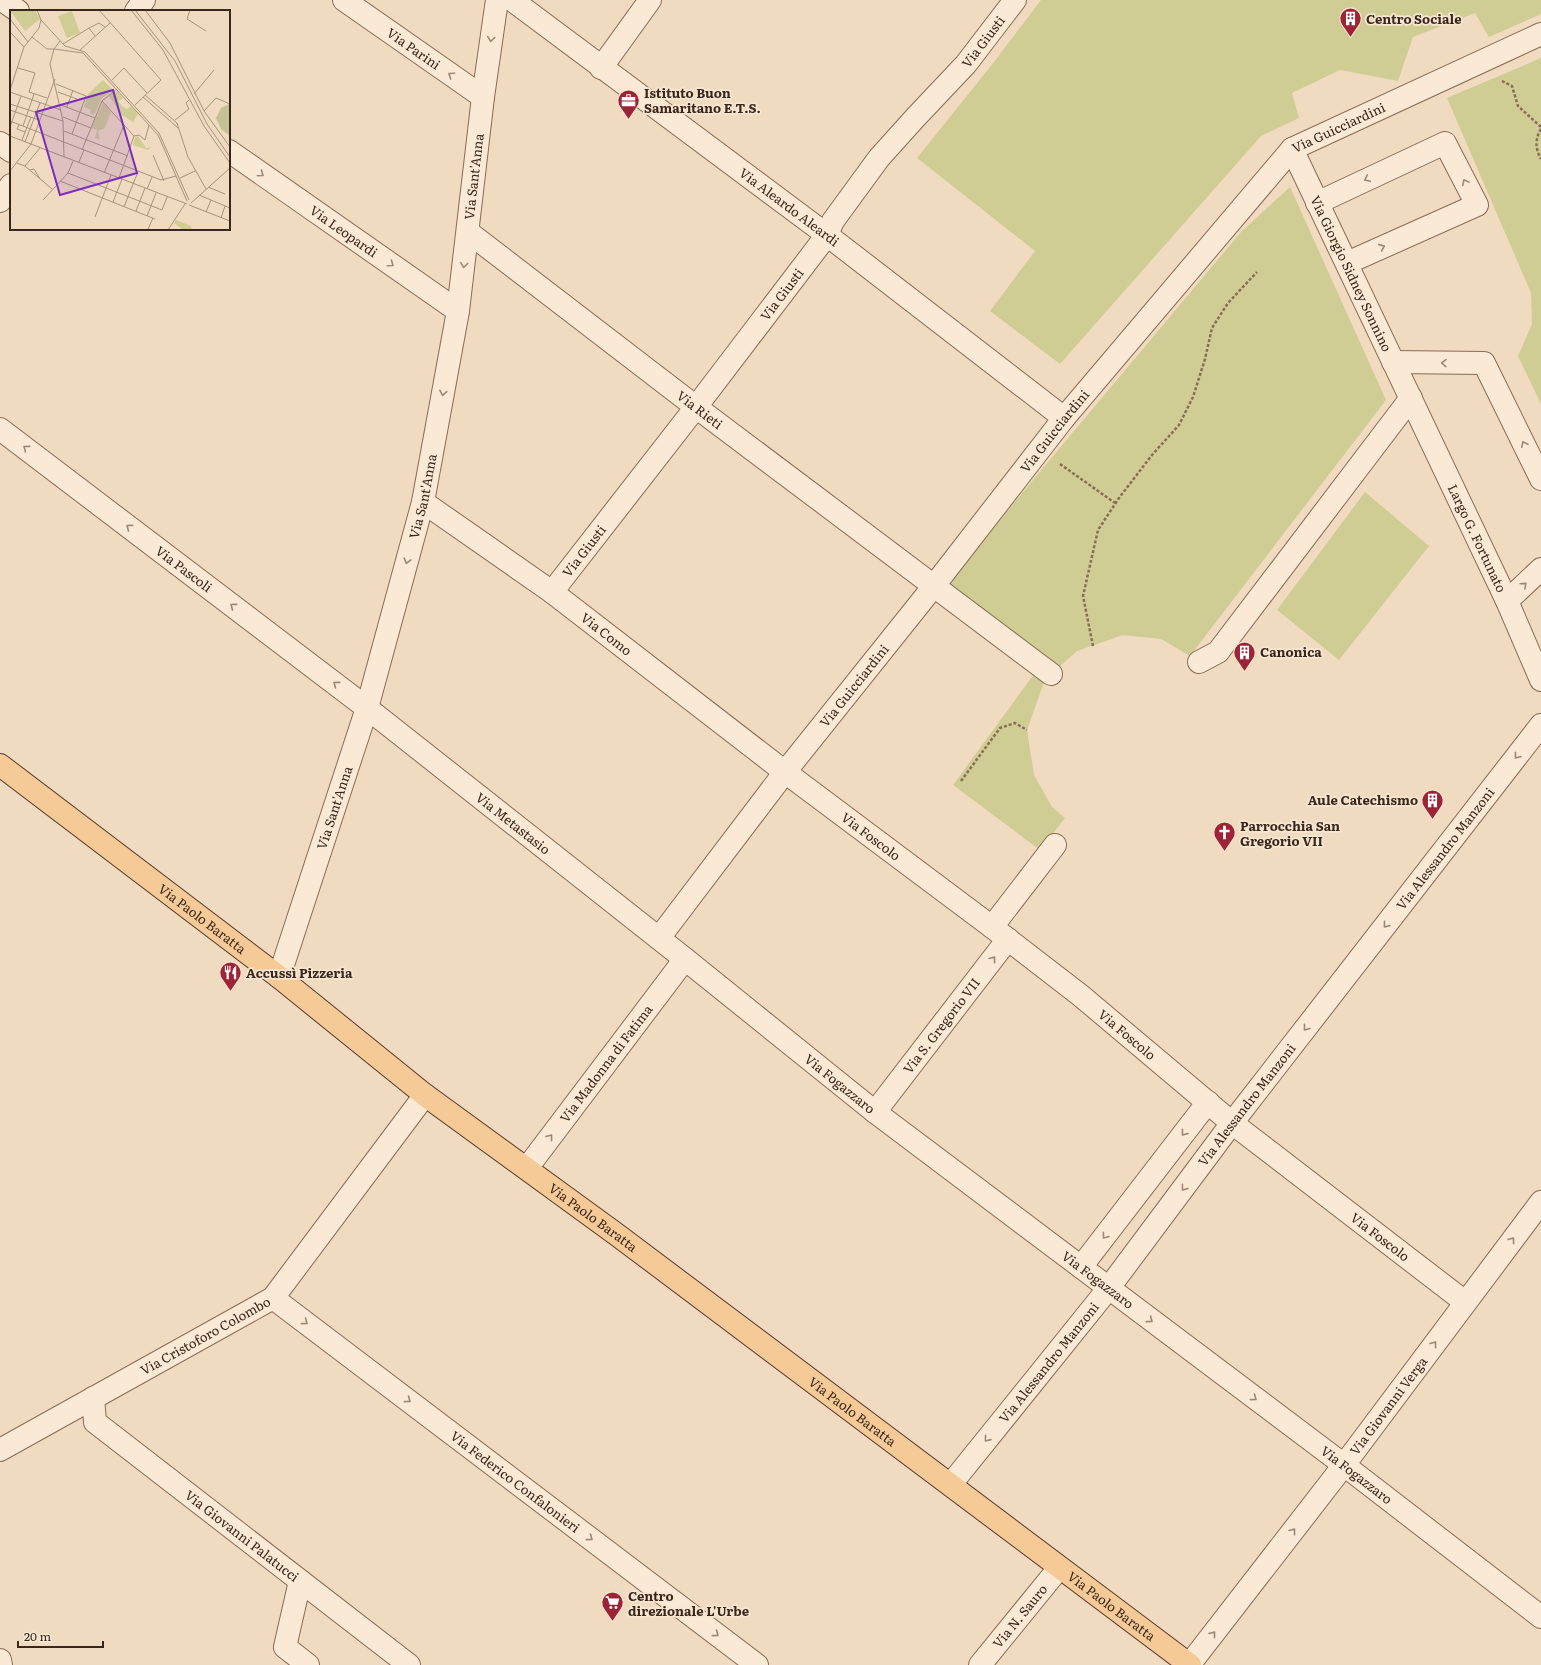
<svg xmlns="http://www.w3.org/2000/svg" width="1541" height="1665" viewBox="0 0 1541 1665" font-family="Literata,serif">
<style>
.green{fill:#cfcd94}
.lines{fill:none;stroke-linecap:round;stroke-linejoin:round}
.minor-casing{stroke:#8a6b57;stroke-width:24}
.major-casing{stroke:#573a2c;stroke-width:24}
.path{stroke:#8a6b57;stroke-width:2.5;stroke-dasharray:3 2;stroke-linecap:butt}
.minor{stroke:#fae9d4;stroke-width:22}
.major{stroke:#f5ca96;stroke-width:22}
.oneway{stroke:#9a8878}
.labels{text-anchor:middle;stroke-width:3.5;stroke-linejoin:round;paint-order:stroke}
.poi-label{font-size:13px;font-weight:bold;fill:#39261c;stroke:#f7e6d0;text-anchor:start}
.street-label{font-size:13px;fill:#39261c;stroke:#f7e6d0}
.inset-road{fill:none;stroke:#a7937e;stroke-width:1}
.view{fill:#7b2cbf;fill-opacity:0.15;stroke:#7b2cbf;stroke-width:2}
.inset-edge{fill:none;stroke:#39261c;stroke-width:2}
</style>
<rect width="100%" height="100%" fill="#f0dbc0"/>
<path class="green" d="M1041 0H1541V14L1489 37 1475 13 1413 37 1398 81 1340 70 1292 93 1299 118 1261 136 1060 364 990 311 1035 251 917 158 994 62Z
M1541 58V404L1518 356 1532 324 1531 293 1447 98Z
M1290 187 1386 400 1190 656 1161 639 1123 635 1077 651 1051 674 1043 685 1027 730 1034 775 1052 807 1065 818 1040 850 953 785 1045 659 945 585 1241 232Z
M1365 492 1429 546 1339 660 1277 610Z"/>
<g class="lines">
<defs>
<g id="minor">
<path d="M2 0 18 11"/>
<path id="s1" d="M344 0 483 97"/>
<path id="s2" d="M512 0 827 235 1064 418"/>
<path d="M136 11 144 0"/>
<path d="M601 68 650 0"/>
<path d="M0 143 11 151"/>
<path id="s3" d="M1292 149 1507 601 1541 680"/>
<path id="s4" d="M229 151 458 311"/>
<path d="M0 201 11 185"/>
<path d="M1317 203 1445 143 1477 205 1347 263"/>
<path id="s5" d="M468 232 696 407 1051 674"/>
<path d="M1393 362 1484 363 1541 479"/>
<path id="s6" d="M0 429 367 708 685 959 875 1112 1344 1465 1541 1617"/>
<path id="s7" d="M423 502 552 592 785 772 992 927 1080 995 1232 1123 1465 1302"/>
<path id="s8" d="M552 592 696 407 827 235 833 221 879 158 915 118 966 64 1015 0"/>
<path d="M1507 601 1541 569"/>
<path d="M1199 662 1218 652 1411 398"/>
<path d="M992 927 1055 845"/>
<path id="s9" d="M659 938 785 772 933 587 1064 418 1292 149 1541 34"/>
<path id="s10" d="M279 977 367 708 423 502 458 311 483 97 497 0"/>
<path id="s11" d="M875 1112 1008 939"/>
<path id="s12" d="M527 1168 685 959"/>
<path d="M1081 1267 1208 1102"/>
<path id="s13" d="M273 1298 757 1665"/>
<path id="s14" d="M93 1398 95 1422 409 1665"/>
<path id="s15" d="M0 1450 273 1298 425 1095"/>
<path id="s16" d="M951 1484 1108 1289 1232 1123 1541 725"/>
<path d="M300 1581 285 1647 308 1665"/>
<path d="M0 1660 1 1665"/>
<path id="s17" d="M980 1665 1059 1568"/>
<path id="s18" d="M1189 1665 1344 1465 1541 1202"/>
</g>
<g id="major">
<path id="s19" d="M0 765 279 977 425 1095 616 1234 1190 1665"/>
</g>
</defs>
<use href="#minor" class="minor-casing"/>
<use href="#major" class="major-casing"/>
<path class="path" d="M1502 81 1512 86 1518 106 1541 127
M1541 129C1535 139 1535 148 1541 159
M1060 464 1115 503
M1093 646 1083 596 1098 530 1119 498 1152 455 1179 425 1193 397 1205 359 1212 328 1228 303 1257 272
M961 781 1000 728 1015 723 1027 730"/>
<use href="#minor" class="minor"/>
<use href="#major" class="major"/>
</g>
<defs><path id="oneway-chevron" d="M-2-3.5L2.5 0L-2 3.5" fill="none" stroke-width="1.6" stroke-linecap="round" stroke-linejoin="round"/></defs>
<g class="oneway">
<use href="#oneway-chevron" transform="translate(491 39) rotate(98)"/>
<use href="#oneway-chevron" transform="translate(451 75) rotate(-145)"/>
<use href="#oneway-chevron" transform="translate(261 174) rotate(35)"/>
<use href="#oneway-chevron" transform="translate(1367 179) rotate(155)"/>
<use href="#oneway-chevron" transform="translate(1465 182) rotate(-118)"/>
<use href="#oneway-chevron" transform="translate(1382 247) rotate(-24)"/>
<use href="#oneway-chevron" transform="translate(391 264) rotate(35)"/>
<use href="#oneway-chevron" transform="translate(464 265) rotate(97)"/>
<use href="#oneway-chevron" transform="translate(1444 363) rotate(-179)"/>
<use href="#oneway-chevron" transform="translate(443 393) rotate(100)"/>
<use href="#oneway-chevron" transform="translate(1524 444) rotate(-116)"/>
<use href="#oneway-chevron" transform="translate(26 448) rotate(-143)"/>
<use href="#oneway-chevron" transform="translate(129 527) rotate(-143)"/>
<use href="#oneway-chevron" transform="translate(407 561) rotate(105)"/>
<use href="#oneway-chevron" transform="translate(1524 585) rotate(-42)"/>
<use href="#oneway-chevron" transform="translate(233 606) rotate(-143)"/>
<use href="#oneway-chevron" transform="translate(336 684) rotate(-143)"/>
<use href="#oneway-chevron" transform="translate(1517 756) rotate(128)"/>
<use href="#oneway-chevron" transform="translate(1386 925) rotate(128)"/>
<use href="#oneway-chevron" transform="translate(993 959) rotate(-52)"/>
<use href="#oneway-chevron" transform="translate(1306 1028) rotate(128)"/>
<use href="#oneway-chevron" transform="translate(1184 1133) rotate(127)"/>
<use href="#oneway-chevron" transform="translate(550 1137) rotate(-53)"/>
<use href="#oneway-chevron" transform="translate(1184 1188) rotate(127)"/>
<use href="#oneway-chevron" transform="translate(1105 1236) rotate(127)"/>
<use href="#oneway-chevron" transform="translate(1512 1240) rotate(-53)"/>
<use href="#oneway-chevron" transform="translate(1150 1320) rotate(37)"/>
<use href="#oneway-chevron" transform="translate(305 1322) rotate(37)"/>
<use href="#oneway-chevron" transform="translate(1434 1344) rotate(-53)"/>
<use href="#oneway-chevron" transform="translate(1254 1398) rotate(37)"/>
<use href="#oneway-chevron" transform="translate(408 1400) rotate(37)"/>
<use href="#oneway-chevron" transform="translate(987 1439) rotate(129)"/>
<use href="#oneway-chevron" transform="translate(1293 1531) rotate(-52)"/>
<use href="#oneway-chevron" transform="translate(590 1538) rotate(37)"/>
<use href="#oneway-chevron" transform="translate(716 1634) rotate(37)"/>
<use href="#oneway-chevron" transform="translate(1213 1634) rotate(-52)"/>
</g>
<defs>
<symbol id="building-pin" viewBox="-11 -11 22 30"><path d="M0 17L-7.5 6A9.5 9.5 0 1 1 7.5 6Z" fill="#9c2436" stroke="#f7e6d0"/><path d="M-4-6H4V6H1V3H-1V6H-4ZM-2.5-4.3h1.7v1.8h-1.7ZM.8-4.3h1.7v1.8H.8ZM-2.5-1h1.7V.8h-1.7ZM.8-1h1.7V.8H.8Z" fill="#fff"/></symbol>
<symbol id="office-pin" viewBox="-11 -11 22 30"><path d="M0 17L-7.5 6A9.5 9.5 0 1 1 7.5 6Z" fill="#9c2436" stroke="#f7e6d0"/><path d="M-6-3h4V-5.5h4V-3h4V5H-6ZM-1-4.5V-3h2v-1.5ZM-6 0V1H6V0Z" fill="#fff"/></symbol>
<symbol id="church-pin" viewBox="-11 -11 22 30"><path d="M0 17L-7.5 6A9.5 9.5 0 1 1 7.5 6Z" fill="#9c2436" stroke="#f7e6d0"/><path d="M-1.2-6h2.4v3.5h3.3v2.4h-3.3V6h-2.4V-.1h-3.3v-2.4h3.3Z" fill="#fff"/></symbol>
<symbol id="restaurant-pin" viewBox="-11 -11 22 30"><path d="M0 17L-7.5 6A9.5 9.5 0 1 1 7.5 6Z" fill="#9c2436" stroke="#f7e6d0"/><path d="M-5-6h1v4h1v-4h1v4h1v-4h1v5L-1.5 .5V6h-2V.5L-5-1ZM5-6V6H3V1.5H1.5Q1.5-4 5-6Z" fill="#fff"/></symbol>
<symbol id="supermarket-pin" viewBox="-11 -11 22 30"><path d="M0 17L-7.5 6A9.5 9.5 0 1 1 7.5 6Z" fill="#9c2436" stroke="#f7e6d0"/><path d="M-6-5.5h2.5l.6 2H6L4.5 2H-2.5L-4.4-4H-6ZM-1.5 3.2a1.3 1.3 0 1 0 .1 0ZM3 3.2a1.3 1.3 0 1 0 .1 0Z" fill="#fff"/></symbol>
</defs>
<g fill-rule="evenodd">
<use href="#building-pin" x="1338" y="6" width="25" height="34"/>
<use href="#office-pin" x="616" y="88" width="25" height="34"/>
<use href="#building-pin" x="1232" y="640" width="25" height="34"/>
<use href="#building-pin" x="1420" y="788" width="25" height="34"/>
<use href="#church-pin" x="1212" y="820" width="25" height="34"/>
<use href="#restaurant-pin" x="218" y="960" width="25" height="34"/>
<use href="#supermarket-pin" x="600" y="1590" width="25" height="34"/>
</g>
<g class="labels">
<g class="poi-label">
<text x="1366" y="24">Centro Sociale</text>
<text x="644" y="98">Istituto Buon<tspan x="644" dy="15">Samaritano E.T.S.</tspan></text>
<text x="1260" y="657">Canonica</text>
<text x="1418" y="805" text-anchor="end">Aule Catechismo</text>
<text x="1240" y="831">Parrocchia San<tspan x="1240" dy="15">Gregorio VII</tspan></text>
<text x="246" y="978">Accussì Pizzeria</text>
<text x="628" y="1601">Centro<tspan x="628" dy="15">direzionale L'Urbe</tspan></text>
</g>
<g class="street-label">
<text dy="5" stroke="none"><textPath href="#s8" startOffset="700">Via Giusti</textPath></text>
<text dy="5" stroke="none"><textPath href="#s1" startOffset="85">Via Parini</textPath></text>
<text dy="5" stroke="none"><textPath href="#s9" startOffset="1063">Via Guicciardini</textPath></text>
<text dy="5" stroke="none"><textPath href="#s10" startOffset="826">Via Sant'Anna</textPath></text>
<text dy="5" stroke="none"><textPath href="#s2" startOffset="346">Via Aleardo Aleardi</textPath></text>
<text dy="5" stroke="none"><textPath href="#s4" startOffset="140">Via Leopardi</textPath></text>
<text dy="5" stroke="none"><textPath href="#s3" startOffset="138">Via Giorgio Sidney Sonnino</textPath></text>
<text dy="5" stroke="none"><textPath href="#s8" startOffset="376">Via Giusti</textPath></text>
<text dy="5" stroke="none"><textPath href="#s5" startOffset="292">Via Rieti</textPath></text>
<text dy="5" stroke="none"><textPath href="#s9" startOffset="643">Via Guicciardini</textPath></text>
<text dy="5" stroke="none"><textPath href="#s10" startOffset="502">Via Sant'Anna</textPath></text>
<text dy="5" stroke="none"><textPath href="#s3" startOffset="431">Largo G. Fortunato</textPath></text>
<text dy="5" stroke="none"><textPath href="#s8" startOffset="52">Via Giusti</textPath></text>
<text dy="5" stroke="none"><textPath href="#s6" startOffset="231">Via Pascoli</textPath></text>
<text dy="5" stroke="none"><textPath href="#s7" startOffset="226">Via Como</textPath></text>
<text dy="5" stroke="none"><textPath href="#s9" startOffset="319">Via Guicciardini</textPath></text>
<text dy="5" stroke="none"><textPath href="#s10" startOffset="178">Via Sant'Anna</textPath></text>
<text dy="5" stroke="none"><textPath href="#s6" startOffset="647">Via Metastasio</textPath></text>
<text dy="5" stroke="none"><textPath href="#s7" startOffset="559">Via Foscolo</textPath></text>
<text dy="5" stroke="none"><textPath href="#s16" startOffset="805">Via Alessandro Manzoni</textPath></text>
<text dy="5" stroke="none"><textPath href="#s19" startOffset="254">Via Paolo Baratta</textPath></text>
<text dy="5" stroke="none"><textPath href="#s11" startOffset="109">Via S. Gregorio VII</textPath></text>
<text dy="5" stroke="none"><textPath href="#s7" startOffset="883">Via Foscolo</textPath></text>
<text dy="5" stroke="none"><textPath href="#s12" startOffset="131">Via Madonna di Fatima</textPath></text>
<text dy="5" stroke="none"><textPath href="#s6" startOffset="1065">Via Fogazzaro</textPath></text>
<text dy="5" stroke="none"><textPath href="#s16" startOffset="481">Via Alessandro Manzoni</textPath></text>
<text dy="5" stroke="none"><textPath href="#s19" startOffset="746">Via Paolo Baratta</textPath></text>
<text dy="5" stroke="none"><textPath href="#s7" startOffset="1207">Via Foscolo</textPath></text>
<text dy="5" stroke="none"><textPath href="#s6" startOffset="1389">Via Fogazzaro</textPath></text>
<text dy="5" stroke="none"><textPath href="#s15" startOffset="235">Via Cristoforo Colombo</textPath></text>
<text dy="5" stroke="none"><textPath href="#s16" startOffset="156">Via Alessandro Manzoni</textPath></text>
<text dy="5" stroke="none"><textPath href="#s18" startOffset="327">Via Giovanni Verga</textPath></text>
<text dy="5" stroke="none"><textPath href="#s19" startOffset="1070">Via Paolo Baratta</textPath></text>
<text dy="5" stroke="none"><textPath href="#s6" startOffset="1713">Via Fogazzaro</textPath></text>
<text dy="5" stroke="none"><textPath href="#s13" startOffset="304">Via Federico Confalonieri</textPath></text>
<text dy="5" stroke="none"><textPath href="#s14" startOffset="210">Via Giovanni Palatucci</textPath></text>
<text dy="5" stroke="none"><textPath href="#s19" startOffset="1394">Via Paolo Baratta</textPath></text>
<text dy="5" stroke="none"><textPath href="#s17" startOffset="63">Via N. Sauro</textPath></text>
</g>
</g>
<g transform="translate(10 10)">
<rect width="220" height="220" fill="#f0dbc0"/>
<path d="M0 0H25L30 9 15 21ZM62 1 70 23 57 28 48 6ZM93 70 103 80 92 88 84 105 80 103 81 100 74 97 78 84ZM107 81 113 88 108 91 112 96 117 99 121 96 128 104 123 112 112 105 99 86ZM93 93 101 102 95 118 88 121 90 130 85 128 87 120 81 118ZM128 126 136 138 142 137 138 140 123 135 125 127ZM166 210 181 216 182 220H173L164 213Z" fill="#cfcd94"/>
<path d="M219 94 220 95V126L211 119 206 108 211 98Z" fill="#c3c294"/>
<path class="inset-road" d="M89 0 151 70 125 95M121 0 153 40 194 116 220 153M125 0 165 51 197 114 220 147M135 0 160 33 194 101 220 137M180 0 177 9 196 21M0 9 18 32M31 10 55 36 75 42 149 123 179 190M79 18 89 13 95 17M1 23 14 37M22 27 37 39H44L50 31M53 34 79 18 85 26M70 40 100 13M8 58 25 63 19 82 37 88M102 70 114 58 137 83M46 74 76 86 62 124M0 80 14 37 29 18 31 10 27 0M0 82 51 100M48 82 67 89M184 84 204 60M135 85 167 113 178 147 196 179M133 87 168 118M92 91 124 126M0 94 53 111M51 95 85 108M57 97 63 80M0 100 29 110M194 101 206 88 220 94M53 107 81 118M165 110 179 99 176 93 179 90M0 111 151 170 166 166M9 115 7 119 15 122M13 116 24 84M0 117 11 86M54 121 118 146M0 126 177 194M124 126 129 125 135 130 139 115M12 130 21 107M15 132 30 93M72 140 92 91 107 79M143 145 154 171M54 147 53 111 40 54 44 39 73 43 139 115 148 125 177 191M69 152 74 140M7 153 15 156 42 179M15 156 30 138M20 160 24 159 30 169M0 161 21 134 45 69M58 163 152 200 157 187M94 163 114 115M109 168 124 126M170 168 185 161M50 171 145 209M123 174 128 162M198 177 215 184M137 179 142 167M189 185 220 198M33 190 58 163 63 151M103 192 112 169M181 193 220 158M179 195 220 211M114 197 123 174M126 201 135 178M196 202 201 190M137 206 146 183M85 207 101 165M211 208 215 196M138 219 143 208M158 220 175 194"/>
<path class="view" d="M103 80 127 163 50 185 26 102Z"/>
<rect width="220" height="220" class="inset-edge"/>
</g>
<path d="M18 1641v6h85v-6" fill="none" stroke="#39261c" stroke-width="2"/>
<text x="24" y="1641" font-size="12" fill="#39261c" stroke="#f7e6d0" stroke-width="3" paint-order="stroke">20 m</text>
</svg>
